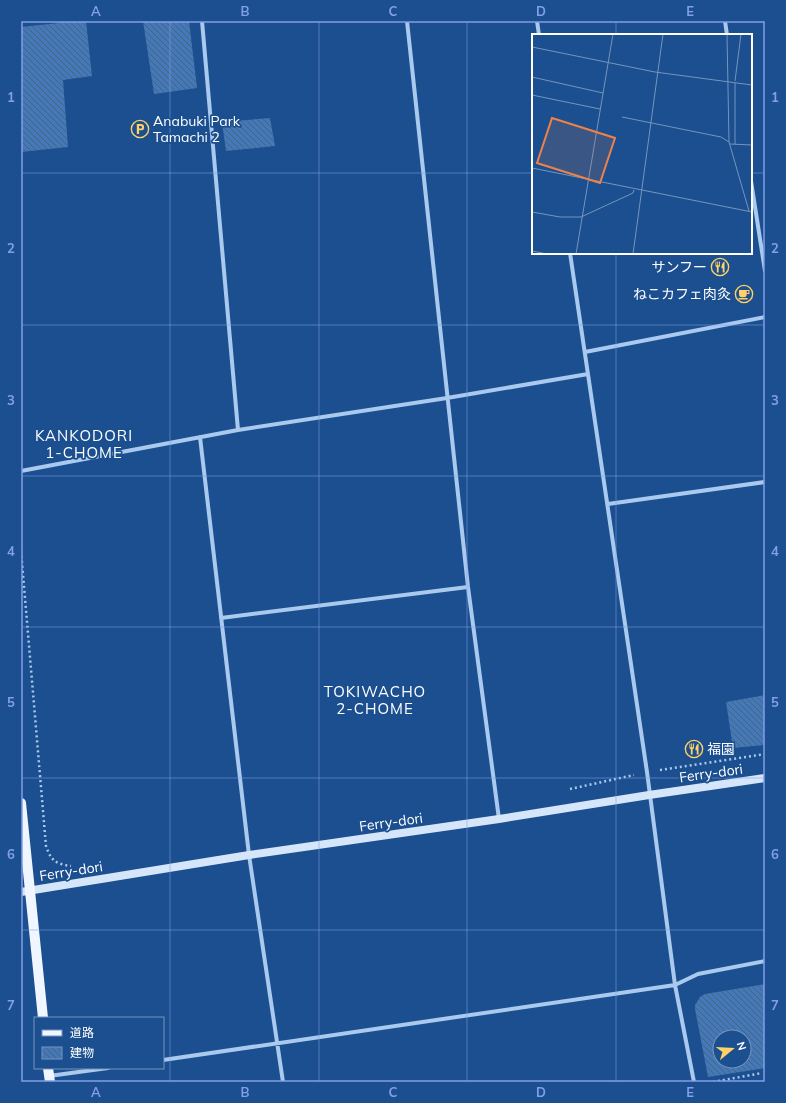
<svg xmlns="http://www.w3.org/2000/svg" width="786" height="1103" viewBox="0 0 786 1103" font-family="Mulish,'Noto Sans JP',sans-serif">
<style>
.building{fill:url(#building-back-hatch);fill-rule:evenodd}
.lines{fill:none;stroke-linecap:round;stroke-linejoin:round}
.path{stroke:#a9c9ee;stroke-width:2.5;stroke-dasharray:2 3;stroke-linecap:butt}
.street{stroke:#a9c9ee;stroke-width:4}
.secondary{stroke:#d6e6fa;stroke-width:8}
.primary{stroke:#f0f6ff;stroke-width:10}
.grid{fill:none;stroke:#839eea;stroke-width:1;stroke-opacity:0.55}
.labels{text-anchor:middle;stroke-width:3.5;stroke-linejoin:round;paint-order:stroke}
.poi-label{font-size:14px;fill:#fff;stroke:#1b4f8f;text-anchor:start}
.street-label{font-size:14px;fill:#fff;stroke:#1b4f8f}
.neighbourhood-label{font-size:15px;letter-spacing:1px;fill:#fff;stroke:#1b4f8f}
.inset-road{fill:none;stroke:#7695bc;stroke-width:1}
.view{fill:#ee8249;fill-opacity:0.15;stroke:#ee8249;stroke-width:2}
.inset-edge{fill:none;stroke:#fff;stroke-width:2}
.neatline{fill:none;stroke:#839eea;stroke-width:1.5}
.grid-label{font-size:13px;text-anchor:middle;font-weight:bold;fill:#839eea}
</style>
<defs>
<pattern id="building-back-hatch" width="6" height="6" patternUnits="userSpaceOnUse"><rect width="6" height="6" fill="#4478b7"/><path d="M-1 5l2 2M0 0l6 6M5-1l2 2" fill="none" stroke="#486282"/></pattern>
</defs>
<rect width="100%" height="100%" fill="#1b4f8f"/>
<path class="building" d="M59 21H86L92 76 63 80 68 147 21 152V27L59 23Z
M143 21H189L197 88 154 94Z
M270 118 275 146 226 151 222 122Z
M765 695V745L733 748 726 702Z
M765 984V1068L708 1077 695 1009V1005L700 997 705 994ZM720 1037H744V1061H720Z"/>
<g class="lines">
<path class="path" d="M21 551 46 846C51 861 56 864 71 866
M660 770 765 754
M570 789 634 775
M713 1082 762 1073"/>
<path class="street" d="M202 21 238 430
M407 21 468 587 499 819
M537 21 539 35
M725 21 727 35
M751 181 765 271
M570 253 647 772 675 985 694 1082
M585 352 765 317
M200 437 249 855 283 1082
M21 471 238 430 447 398 588 374
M608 504 765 482
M221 618 468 587
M163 1060 675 985 698 974 765 961
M49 1076 108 1068"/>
<path class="secondary" d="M21 892 249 855 499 819 649 795 765 778"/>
<path class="primary" d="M21 803 43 1018
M48 1068 50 1082"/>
</g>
<path class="grid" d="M170 21V1082M319 21V1082M467 21V1082M616 21V35M21 173H533M751 173H765M616 253V1082M21 325H765M21 476H765M21 627H765M21 778H765M21 930H765"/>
<defs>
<symbol id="parking-ring" viewBox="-11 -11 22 22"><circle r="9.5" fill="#1b4f8f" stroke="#ffd166" stroke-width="1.5"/><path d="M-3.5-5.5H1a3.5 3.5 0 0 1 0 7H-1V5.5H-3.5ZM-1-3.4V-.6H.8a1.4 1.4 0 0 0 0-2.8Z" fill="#ffd166"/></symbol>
<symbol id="restaurant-ring" viewBox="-11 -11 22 22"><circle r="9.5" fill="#1b4f8f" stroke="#ffd166" stroke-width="1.5"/><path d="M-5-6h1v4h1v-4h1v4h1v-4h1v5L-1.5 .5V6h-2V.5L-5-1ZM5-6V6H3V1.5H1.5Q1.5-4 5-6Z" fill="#ffd166"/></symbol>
<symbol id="cafe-ring" viewBox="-11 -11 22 22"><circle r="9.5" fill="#1b4f8f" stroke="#ffd166" stroke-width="1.5"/><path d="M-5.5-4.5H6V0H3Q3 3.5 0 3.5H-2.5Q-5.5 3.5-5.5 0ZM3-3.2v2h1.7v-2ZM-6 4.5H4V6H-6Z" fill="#ffd166"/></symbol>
</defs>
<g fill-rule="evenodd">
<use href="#parking-ring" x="130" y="119" width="20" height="20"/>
<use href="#restaurant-ring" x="710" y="257" width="20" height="20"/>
<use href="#cafe-ring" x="734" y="284" width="20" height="20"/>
<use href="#restaurant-ring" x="684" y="739" width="20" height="20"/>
</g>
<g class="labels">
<g class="poi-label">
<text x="153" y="126">Anabuki Park<tspan x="153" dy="16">Tamachi 2</tspan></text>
<text x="707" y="272" text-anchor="end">サンフー</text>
<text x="731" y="299" text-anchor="end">ねこカフェ肉灸</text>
<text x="707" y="754">福園</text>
</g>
<g class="street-label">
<text transform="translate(711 773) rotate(-8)" y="5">Ferry-dori</text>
<text transform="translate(391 822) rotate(-8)" y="5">Ferry-dori</text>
<text transform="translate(71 871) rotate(-9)" y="5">Ferry-dori</text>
</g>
<g class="neighbourhood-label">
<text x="84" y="441">KANKODORI<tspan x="84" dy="17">1-CHOME</tspan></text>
<text x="375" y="697">TOKIWACHO<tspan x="375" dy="17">2-CHOME</tspan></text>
</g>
</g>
<g transform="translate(532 34)">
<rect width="220" height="220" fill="#1b4f8f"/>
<path class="inset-road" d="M195 0 197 108 217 177M0 13 123 38 220 51M0 43 71 59M203 47 209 0M0 61 68 75M90 83 189 103 197 108M198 110 220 111M203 110V49M0 134 220 178M0 178 28 183H49L101 159 102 156M0 217 15 220M44 220 81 0M101 220 131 0"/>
<path class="view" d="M20 84 83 104 68 149 5 129Z"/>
<rect width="220" height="220" class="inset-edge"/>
</g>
<rect width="786" height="1103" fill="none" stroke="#1b4f8f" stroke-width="44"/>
<rect x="34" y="1017" width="130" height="52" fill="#1b4f8f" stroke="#7695bc"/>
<rect x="42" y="1030" width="20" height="6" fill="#f0f6ff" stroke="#7695bc"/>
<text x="70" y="1037" font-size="12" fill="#ffffff">道路</text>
<rect x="42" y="1047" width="20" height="12" fill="url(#building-back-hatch)" stroke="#7695bc"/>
<text x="70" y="1057" font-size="12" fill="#ffffff">建物</text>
<g transform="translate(732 1049) rotate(72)"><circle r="19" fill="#1b4f8f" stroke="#7695bc"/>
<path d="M0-3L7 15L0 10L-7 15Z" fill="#ffd166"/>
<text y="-6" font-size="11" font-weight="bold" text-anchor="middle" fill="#ffffff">N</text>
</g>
<rect x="22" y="22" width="742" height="1059" class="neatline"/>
<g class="grid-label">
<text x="96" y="16">A</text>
<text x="245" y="16">B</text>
<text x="393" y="16">C</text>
<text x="541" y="16">D</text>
<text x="690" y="16">E</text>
<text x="11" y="102">1</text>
<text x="775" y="102">1</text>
<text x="11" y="253">2</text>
<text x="775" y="253">2</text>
<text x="11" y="405">3</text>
<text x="775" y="405">3</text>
<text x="11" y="556">4</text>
<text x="775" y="556">4</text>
<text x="11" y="707">5</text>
<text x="775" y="707">5</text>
<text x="11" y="859">6</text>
<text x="775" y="859">6</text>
<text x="11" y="1010">7</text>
<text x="775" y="1010">7</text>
<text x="96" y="1097">A</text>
<text x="245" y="1097">B</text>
<text x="393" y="1097">C</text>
<text x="541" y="1097">D</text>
<text x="690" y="1097">E</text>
</g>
</svg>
